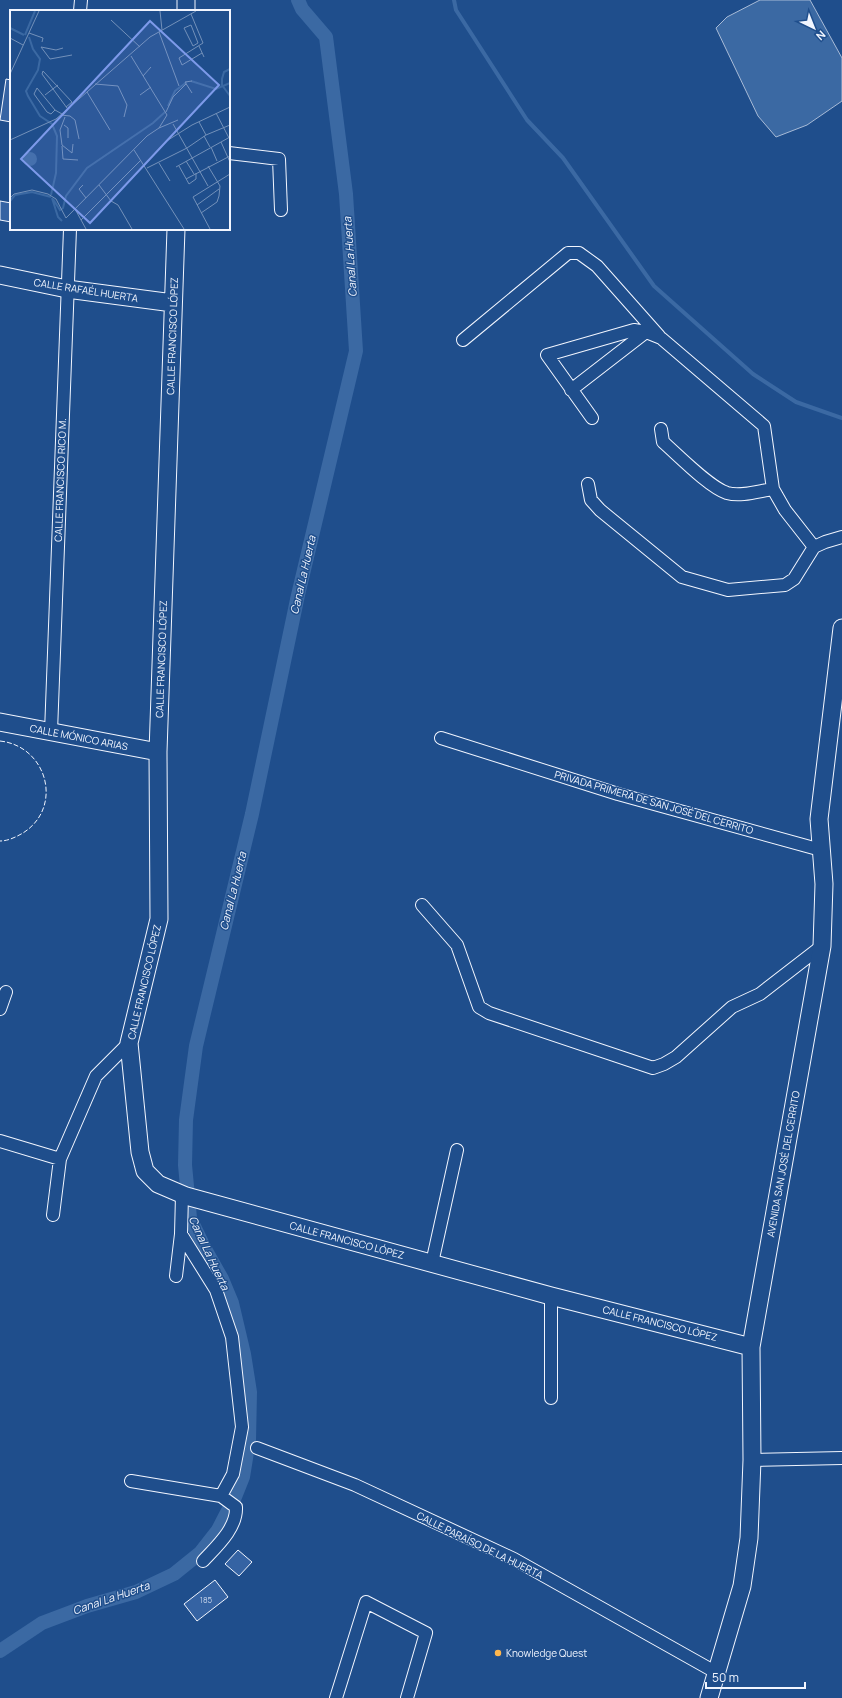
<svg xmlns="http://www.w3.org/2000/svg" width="842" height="1698" viewBox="0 0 842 1698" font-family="Manrope,sans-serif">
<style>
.water{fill:#3b69a3;stroke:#a8bbd7}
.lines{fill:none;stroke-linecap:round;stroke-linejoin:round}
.stream{stroke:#3b69a3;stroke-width:4}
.canal{stroke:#3b69a3;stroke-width:14}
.building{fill:#3563a3;stroke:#f2f6ff}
.street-casing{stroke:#f2f6ff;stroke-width:14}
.secondary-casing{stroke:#f2f6ff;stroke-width:19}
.street{stroke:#1f4e8c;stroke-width:12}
.secondary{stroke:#1f4e8c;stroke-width:17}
.fence{stroke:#f2f6ff;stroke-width:1;stroke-dasharray:5 2;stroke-linecap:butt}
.poi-dot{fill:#ffb74d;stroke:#1f4e8c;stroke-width:1.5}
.labels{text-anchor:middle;stroke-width:3;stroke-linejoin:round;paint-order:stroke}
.number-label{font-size:8px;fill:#c3d1e8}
.street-label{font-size:10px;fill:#f2f6ff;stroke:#1f4e8c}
.poi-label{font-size:10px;fill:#f2f6ff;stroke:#1f4e8c;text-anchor:start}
.water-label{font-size:11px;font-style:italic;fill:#f2f6ff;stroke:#1f4e8c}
.inset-river{fill:none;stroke:#3b69a3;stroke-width:2}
.inset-road{fill:none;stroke:#7391ba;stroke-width:1}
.view{fill:#7d9aea;fill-opacity:0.15;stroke:#7d9aea;stroke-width:2}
.inset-edge{fill:none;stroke:#f2f6ff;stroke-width:2}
</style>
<rect width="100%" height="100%" fill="#1f4e8c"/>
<path class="water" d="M760 0H810L842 58V101L807 125 776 137 758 116 716 28 727 17Z"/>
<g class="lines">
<path class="stream" d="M454 0 456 10 527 120 563 158 654 286 753 374 796 402 842 418"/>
<path class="canal" d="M0 1651 42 1623 87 1606 136 1592 174 1574 200 1553 218 1530 235 1497 243 1477 249 1440 250 1392 244 1354 232 1303 222 1279 205 1249 190 1218 185 1165 186 1120 196 1046 252 814 298 595 356 351 346 194 326 37 302 9 298 0"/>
</g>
<path class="building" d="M6 79 11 80V122L0 120Z
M0 201 11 203V222L0 220Z
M238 1550 252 1562 239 1576 225 1564Z
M215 1580 228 1597 197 1621 184 1604Z"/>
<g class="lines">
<defs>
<path id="street" d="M80 11 81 0
M229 153 279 159 281 210
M463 340 568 253H579L597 266 659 336
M571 390 646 332
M592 418 547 355 634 330 646 332 661 338 764 426 773 489 785 510 814 547
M661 429 663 442C678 455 709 487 727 493 741 497 759 491 773 489
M588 484 591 500 600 510 682 577 728 590 785 585 794 579 814 547 825 542 842 537
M51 732 70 229
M441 738 618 794 821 850
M422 905 457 945 479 1007 489 1013 653 1068 664 1064 676 1057 732 1007 760 994 822 946
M0 1009 6 992
M0 1141 60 1159
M182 1195 181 1234 216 1290 232 1337 242 1427 233 1474 221 1496
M53 1215 60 1159 96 1076 129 1043
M432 1263 457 1150
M176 1276 181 1234
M551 1398V1296
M257 1448 355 1485 514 1559 717 1673
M752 1460 842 1458
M131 1481 221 1496 236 1507C237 1528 217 1546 203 1561
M336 1698 366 1602 426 1633 407 1698"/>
<path id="secondary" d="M186 11V0
M176 229 158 752 159 919 129 1043 140 1152 145 1171 158 1184 186 1196 551 1296 751 1347
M0 275 67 289 173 303
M0 722 158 752
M709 1698 742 1586 749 1538 752 1460 751 1347 822 946 824 884 819 819 842 628"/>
</defs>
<use href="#street" class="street-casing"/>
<use href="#secondary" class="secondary-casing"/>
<use href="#street" class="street"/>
<use href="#secondary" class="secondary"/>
<path class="fence" d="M0 741C47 746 64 807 23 833 16 837 8 841 0 841"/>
</g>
<circle class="poi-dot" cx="498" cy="1653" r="4"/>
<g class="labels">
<g class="number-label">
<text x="206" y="1603">185</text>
</g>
<g class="street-label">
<text transform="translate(86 290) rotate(9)" y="4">CALLE RAFAÉL HUERTA</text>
<text transform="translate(172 336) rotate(-88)" y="4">CALLE FRANCISCO LÓPEZ</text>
<text transform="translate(60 480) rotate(-88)" y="4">CALLE FRANCISCO RICO M.</text>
<text transform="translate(161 659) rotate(-88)" y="4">CALLE FRANCISCO LÓPEZ</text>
<text transform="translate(79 737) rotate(11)" y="4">CALLE MÓNICO ARIAS</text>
<text transform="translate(654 802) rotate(16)" y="4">PRIVADA PRIMERA DE SAN JOSÉ DEL CERRITO</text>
<text transform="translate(144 982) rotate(-77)" y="4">CALLE FRANCISCO LÓPEZ</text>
<text transform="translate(783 1164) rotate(-80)" y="4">AVENIDA SAN JOSÉ DEL CERRITO</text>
<text transform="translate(347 1240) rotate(15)" y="4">CALLE FRANCISCO LÓPEZ</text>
<text transform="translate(660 1323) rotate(14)" y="4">CALLE FRANCISCO LÓPEZ</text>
<text transform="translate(480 1545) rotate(26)" y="4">CALLE PARAÍSO DE LA HUERTA</text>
</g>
<g class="poi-label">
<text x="506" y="1657">Knowledge Quest</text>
</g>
<g class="water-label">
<text transform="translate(350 257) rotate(-94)" y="4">Canal La Huerta</text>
<text transform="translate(303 575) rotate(-77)" y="4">Canal La Huerta</text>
<text transform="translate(233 891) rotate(-76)" y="4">Canal La Huerta</text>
<text transform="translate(209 1253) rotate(65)" y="4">Canal La Huerta</text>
<text transform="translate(111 1598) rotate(-19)" y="4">Canal La Huerta</text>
</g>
</g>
<g transform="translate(10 10)">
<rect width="220" height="220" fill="#1f4e8c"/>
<path d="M13 149a7 7 0 1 1 14 0a7 7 0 1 1-14 0Z" fill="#3b69a3"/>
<path class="inset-river" d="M0 18 14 25M15 25 25 1M19 27 23 39 30 49 28 60 16 81 18 86 30 106 42 114 47 126 46 163 41 185M220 59 214 62 212 69V75L220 86M181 71 206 79 220 73M158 96 165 81 177 72M42 188 48 207 52 211M43 189 50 200 53 198 56 186 77 158 143 113 155 102M0 191 5 185 22 182 41 187"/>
<path class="inset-road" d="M150 1 152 20M181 4 193 33 169 48 172 55 192 43M101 10 130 37M181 15 188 33 183 36 174 18ZM149 22 169 76M19 23 33 28 32 32M0 28 13 35M189 36 194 47M31 37 40 49 62 45M31 37 46 40 53 38M33 61 62 92 56 97M33 61 32 64 57 98M0 64 29 1M133 66 141 57M85 74 108 76 117 95 114 107M77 82 100 120M182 83 175 72 182 71M35 85 48 75M130 85 141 77M45 100 41 104 37 102 24 84 27 78 45 100 52 104M156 102 163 87 176 74M206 103 219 128M51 105 60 106 65 110 69 129M55 107 50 120 52 135 62 143 63 134M189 112 196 125M163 114 198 176M54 115 58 118V128M149 118 168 110M194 126 200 137M0 130 46 109 140 27 186 1M155 132 182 115 220 97M211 132 220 152M52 136 53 149 68 150M201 137 207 151M124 140 174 219M176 151 184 164M149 153 160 171M169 156 179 174 186 169V163M166 157 220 127M137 158 177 138 196 125 220 115M176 169 220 146M73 175 69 179 76 188M89 175 101 191 108 195 122 219M0 188 4 184 22 180 38 184 46 189 56 208 137 126 149 118 157 105 121 46M187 195 209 179M65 199 76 219M191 203 207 192 209 186 210 176 198 156M71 210 131 150M200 219 183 187 220 164"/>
<path class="view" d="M140 11 209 75 80 213 11 149Z"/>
<rect width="220" height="220" class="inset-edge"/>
</g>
<g transform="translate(814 28) rotate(137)" stroke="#1f4e8c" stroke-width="3" paint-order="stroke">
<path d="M0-3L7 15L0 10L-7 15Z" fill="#f2f6ff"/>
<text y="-6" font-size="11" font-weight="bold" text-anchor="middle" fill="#f2f6ff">N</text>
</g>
<path d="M706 1682v6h99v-6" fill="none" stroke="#f2f6ff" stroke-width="2"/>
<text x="712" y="1682" font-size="12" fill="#f2f6ff" stroke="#1f4e8c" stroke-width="3" paint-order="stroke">50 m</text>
</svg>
